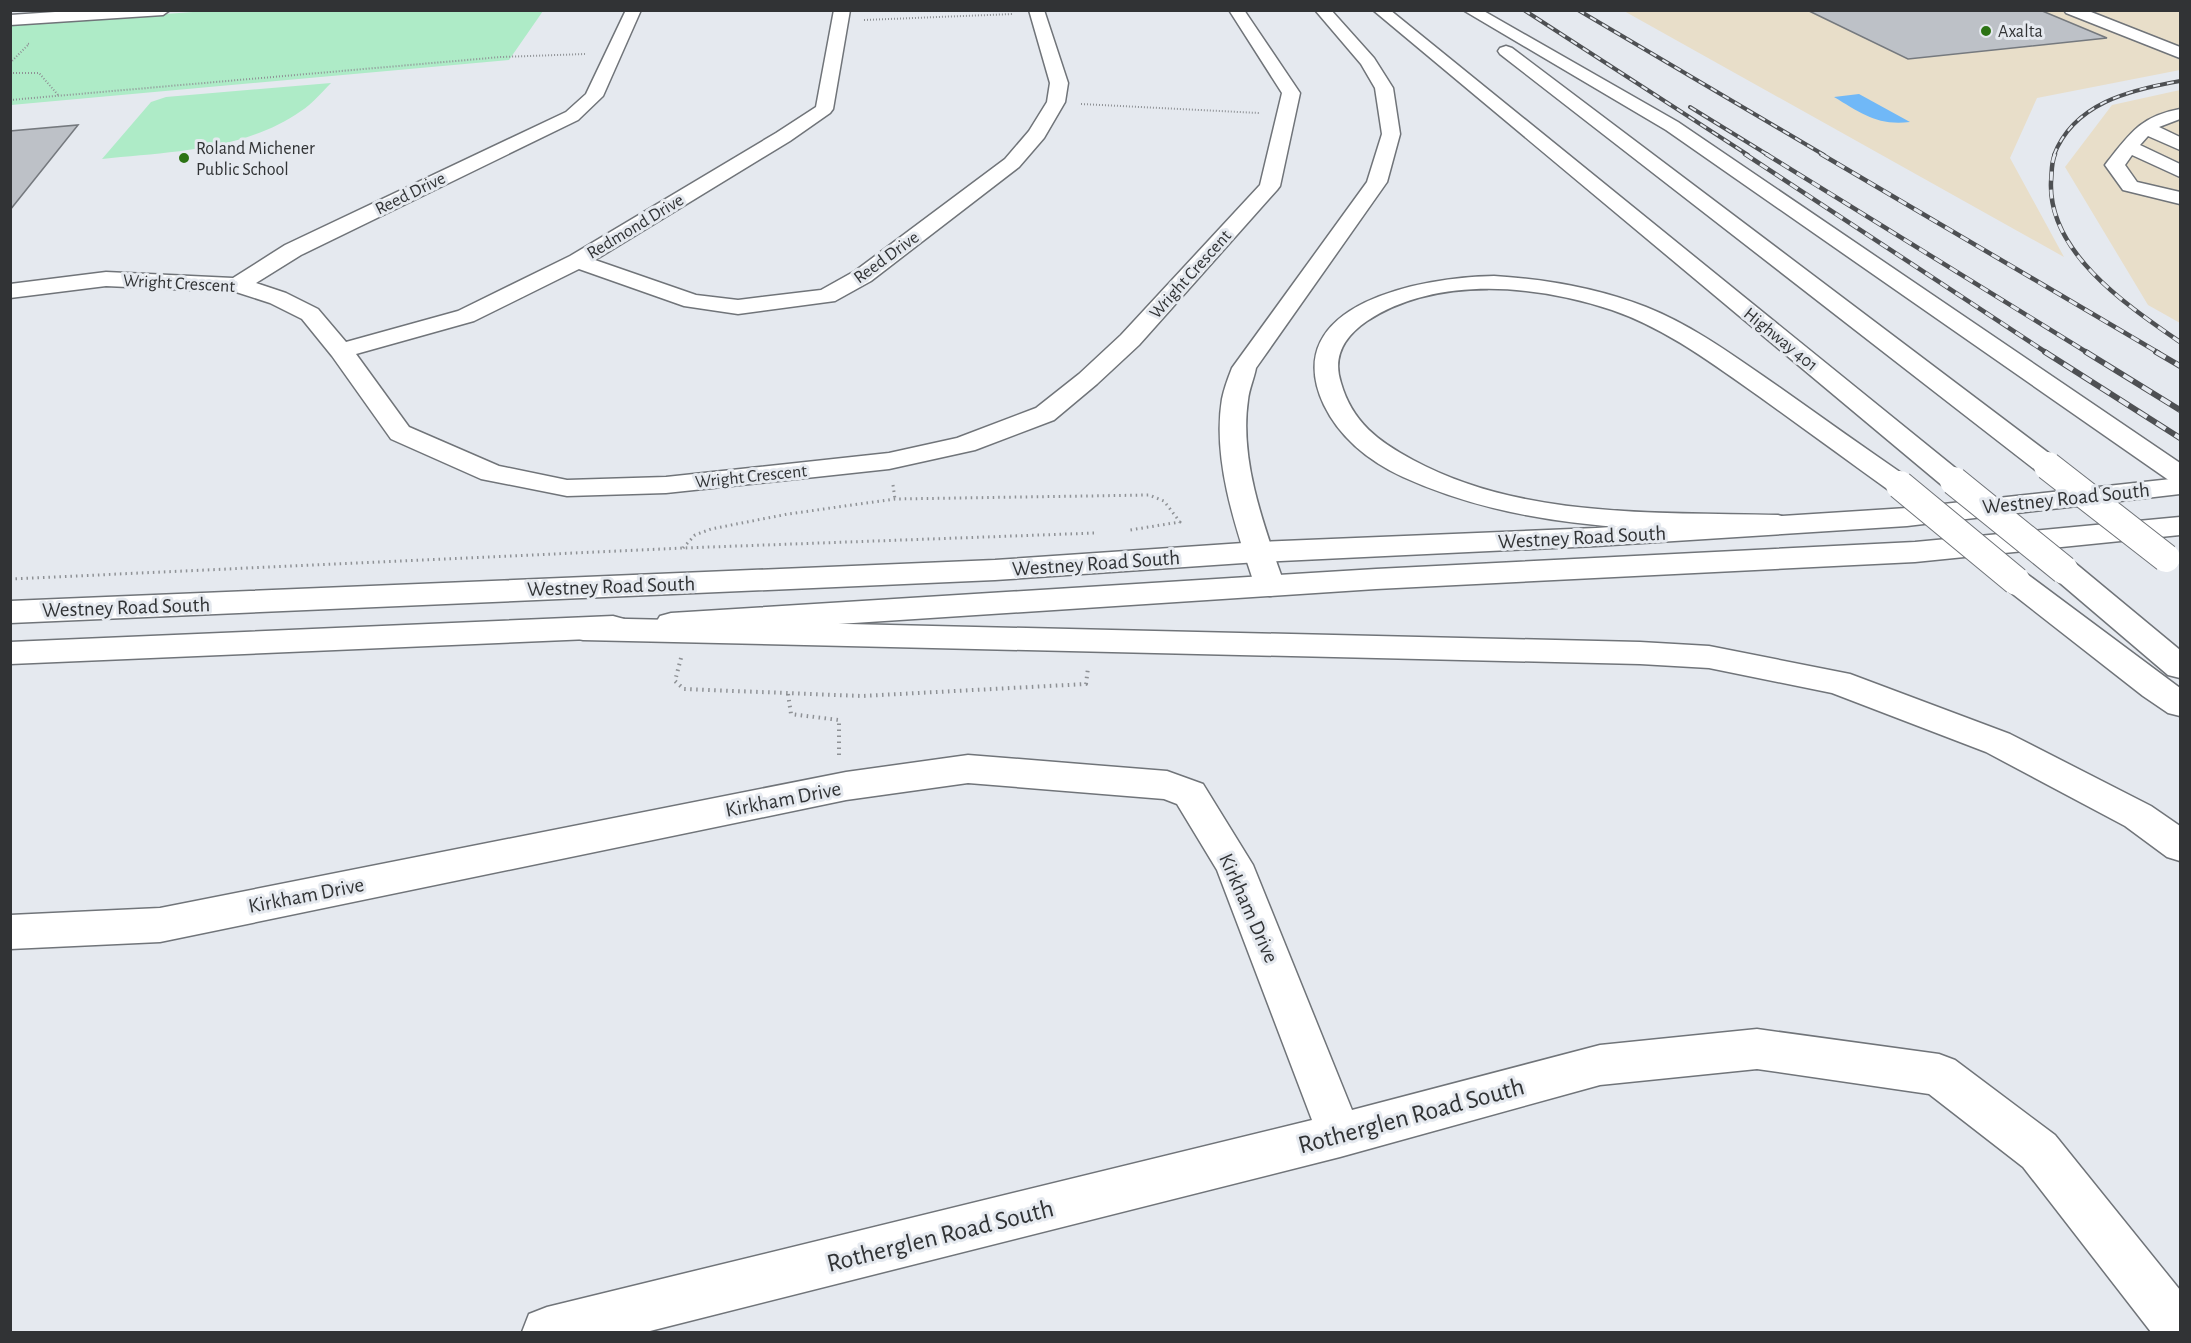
<svg xmlns="http://www.w3.org/2000/svg" width="2191" height="1343" viewBox="0 0 2191 1343" font-family="'Alegreya Sans',sans-serif">
<style>
.industrial{fill:#e8dec9}
.green{fill:#aeebc7}
.water{fill:#70b8f7}
.building{fill:#bdc1c7;stroke:#75797e;stroke-width:1.5}
.lines{fill:none;stroke-linecap:round;stroke-linejoin:round}
.minor-casing{stroke:#707479;stroke-width:3}
.major-casing{stroke:#707479;stroke-width:3}
.highway-casing{stroke:#707479;stroke-width:3}
.path-far2{stroke:#8e9195;stroke-width:2;stroke-dasharray:1 2;stroke-linecap:butt}
.path-far1{stroke:#8e9195;stroke-width:3;stroke-dasharray:1.5 4;stroke-linecap:butt}
.path{stroke:#8e9195;stroke-width:4;stroke-dasharray:1.5 4.5;stroke-linecap:butt}
.minor{fill:#fff;fill-rule:evenodd}
.major{fill:#fff;fill-rule:evenodd}
.highway{fill:#fff;fill-rule:evenodd}
.rail-far2-casing{stroke:#4e5053;stroke-width:4}
.rail-far1-casing{stroke:#4e5053;stroke-width:4.5}
.rail-casing{stroke:#4e5053;stroke-width:6}
.rail-far2{stroke:#e5e9ef;stroke-width:2;stroke-dasharray:7;stroke-linecap:butt}
.rail-far1{stroke:#e5e9ef;stroke-width:3;stroke-dasharray:9;stroke-linecap:butt}
.rail{stroke:#e5e9ef;stroke-width:4;stroke-dasharray:11;stroke-linecap:butt}
.highway-bridge-casing{stroke:#707479;stroke-width:30;stroke-linecap:butt}
.highway-bridge{stroke:#fff;stroke-width:28}
.poi-dot{fill:#2c7314;stroke:#e5e9ef;stroke-width:2}
.labels{text-anchor:middle;stroke-width:6;stroke-linejoin:round;paint-order:stroke}
.far-poi-label{font-size:18px;fill:#313335;stroke:#e5e9ef;text-anchor:start}
.far-street-label{font-size:18px;fill:#313335;stroke:#e5e9ef}
.street-label{font-size:21px;fill:#313335;stroke:#e5e9ef}
.near-street-label{font-size:26px;fill:#313335;stroke:#e5e9ef}
</style>
<rect width="100%" height="100%" fill="#e5e9ef"/>
<path class="industrial" d="M1624 11H2180V70L2037 98 2010 158 2064 257Z
M2180 90V323L2148 305 2065 167 2112 105Z"/>
<path class="green" d="M221 10 543 11 509 60 11 105V25Z
M331 83C322 92 312 104 301 111 244 151 168 152 102 159L151 102 166 97Z"/>
<path class="water" d="M1859 94 1910 122C1877 126 1861 113 1834 97Z"/>
<path class="building" d="M1807 10H2040L2107 38 1908 59Z
M78 125 10 210V131Z"/>
<g class="lines">
<defs>
<path id="minor" d="M85 10H170L163 15 10 25V15Z
M626 10H641L603 96 578 120 301 255 256 283 286 293 318 309 346 342 458 311 570 256 776 133 816 107 834 10H850L833 109 830 113 790 141 595 260 696 295 738 300 821 290 855 271 1005 159 1029 131 1047 102 1050 83 1029 10H1044L1068 83 1065 102 1044 138 1019 167 871 281 835 301 738 314 684 306 579 269 474 321 356 354 409 427 499 466 567 480 666 477 889 453 957 438 1036 408 1079 374 1121 335 1260 185 1282 93 1229 10H1244L1300 93 1280 186 1277 190 1139 345 1097 384 1054 420 975 450 889 469 666 493 567 496 481 479 391 439 332 356 302 319 270 303 236 292 106 286 10 298V284L106 272 233 278 285 245 566 112 586 94Z
M2064 10H2086L2180 47V58L2066 13Z
M2180 109V119L2159 127 2180 137V150L2148 136 2140 145 2180 164V177L2132 155 2125 165 2137 182 2180 192V204L2123 190 2105 165 2108 161C2131 132 2142 116 2180 109Z
M968 755 1167 771 1203 784 1253 865 1352 1110 1600 1045 1757 1029 1939 1054 1955 1060 2055 1135 2180 1290V1332H2151L2023 1167 1929 1094 1757 1069 1600 1085 1340 1157 646 1332H522L529 1314 547 1307 1312 1120 1217 870 1177 804 1164 799 968 783 846 800 160 942 10 949V915L160 908 846 772Z"/>
<path id="major" d="M2180 478V494L1907 526 1596 546 1258 562 995 580 10 623V601L995 560 1258 542 1596 528 1907 508Z
M2180 517V535L1915 562 1376 589 671 635 660 632 655 624 660 616 671 613 1376 569 1915 542Z
M613 616 624 619 629 627 624 635 613 638 10 664V642Z"/>
<path id="highway" d="M1315 10H1331L1374 58 1393 88 1400 134 1387 182 1256 368C1254 379 1249 389 1248 400 1239 461 1265 529 1285 586L1281 593 1270 596 1259 593 1255 586C1236 529 1212 460 1222 399 1224 389 1228 378 1232 368L1367 182 1382 134 1375 88 1361 64Z
M1373 10H1390L1964 475 1968 481 1964 487 1954 489 1944 487Z
M1463 10H1482L1678 122 2180 463V483L2170 481 1666 130Z
M1506 46 1512 48 2058 460 2062 466 2058 472 2048 474 2038 472 1500 54 1498 51 1500 48Z
M1494 276C1545 279 1598 288 1646 307 1694 326 1737 358 1779 387 1823 418 1866 449 1910 479L1914 485 1910 491 1900 493 1890 491C1847 460 1803 428 1760 397 1713 364 1667 329 1612 310 1537 285 1437 275 1367 321 1345 336 1332 356 1341 383 1352 422 1379 442 1413 460 1522 519 1657 512 1778 515L1788 518 1793 524 1788 530 1778 533C1651 530 1521 531 1403 477 1369 461 1340 438 1324 405 1276 303 1424 277 1494 276Z
M2064 560 2075 563 2180 650V678L2168 675 2053 577 2049 570 2053 563Z
M2016 571 2027 574 2180 688V716L2168 713 2143 696 2005 588 2001 581 2005 574Z
M583 618 1640 642 1709 646 1850 674 2010 734 2151 806 2180 826V861L2167 857 2125 826 1986 752 1832 693 1709 668 1640 664 583 640 572 637 567 629 572 621Z"/>
</defs>
<use href="#minor" class="minor-casing"/>
<use href="#major" class="major-casing"/>
<use href="#highway" class="highway-casing"/>
<path class="path-far2" d="M864 20 1013 14
M10 63 29 44 26 43
M10 73H39L59 96
M10 100 501 57 585 54
M1081 104 1259 113"/>
<path class="path-far1" d="M893 485 895 499
M683 548 695 535 711 529 788 514 895 499 1149 495 1164 501 1180 522 1130 530
M10 579 683 548 1095 533"/>
<path class="path" d="M681 658 675 681 684 689 862 696 1086 684 1088 668
M788 694 791 714 839 720V755"/>
<use href="#minor" class="minor"/>
<use href="#major" class="major"/>
<use href="#highway" class="highway"/>
<defs>
<path id="rail-far2" d="M1524 10 1748 155
M1578 10 1824 155
M1690 107 1768 155
M2054 155C2074 103 2130 90 2180 81"/>
<path id="rail-far1" d="M1745 154 2047 353
M1766 154 2088 353
M1821 154 2159 353
M2055 154C2051 163 2052 172 2051 182 2048 253 2128 306 2180 342"/>
<path id="rail" d="M2045 352 2180 438
M2086 352 2180 410
M2156 352 2180 366"/>
</defs>
<use href="#rail-far2" class="rail-far2-casing"/>
<use href="#rail-far1" class="rail-far1-casing"/>
<use href="#rail" class="rail-casing"/>
<use href="#rail-far2" class="rail-far2"/>
<use href="#rail-far1" class="rail-far1"/>
<use href="#rail" class="rail"/>
<defs>
<path id="highway-bridge" d="M2048 466 2166 558
M1954 481 2064 570
M1900 485 2016 581"/>
</defs>
<use href="#highway-bridge" class="highway-bridge-casing"/>
<use href="#highway-bridge" class="highway-bridge"/>
</g>
<g class="poi-dot">
<circle cx="1986" cy="31" r="6"/>
<circle cx="184" cy="158" r="6"/>
</g>
<g class="labels">
<g class="far-poi-label">
<text x="1998" y="37">Axalta</text>
<text x="196" y="154">Roland Michener<tspan x="196" dy="21">Public School</tspan></text>
</g>
<g class="far-street-label">
<text transform="translate(410 193) rotate(-26)" y="6">Reed Drive</text>
<text transform="translate(635 226) rotate(-31)" y="6">Redmond Drive</text>
<text transform="translate(886 257) rotate(-36)" y="6">Reed Drive</text>
<text transform="translate(1190 274) rotate(-48)" y="6">Wright Crescent</text>
<text transform="translate(179 283) rotate(3)" y="6">Wright Crescent</text>
<text transform="translate(1781 339) rotate(39)" y="6">Highway 401</text>
<text transform="translate(751 476) rotate(-6)" y="6">Wright Crescent</text>
</g>
<g class="street-label">
<text transform="translate(2066 498) rotate(-6)" y="7">Westney Road South</text>
<text transform="translate(1582 537) rotate(-3)" y="7">Westney Road South</text>
<text transform="translate(1096 563) rotate(-4)" y="7">Westney Road South</text>
<text transform="translate(611 586) rotate(-2)" y="7">Westney Road South</text>
<text transform="translate(126 607) rotate(-2)" y="7">Westney Road South</text>
<text transform="translate(783 799) rotate(-11)" y="7">Kirkham Drive</text>
<text transform="translate(306 895) rotate(-11)" y="7">Kirkham Drive</text>
<text transform="translate(1249 908) rotate(66)" y="7">Kirkham Drive</text>
</g>
<g class="near-street-label">
<text transform="translate(1411 1115) rotate(-15)" y="9">Rotherglen Road South</text>
<text transform="translate(940 1235) rotate(-14)" y="9">Rotherglen Road South</text>
</g>
</g>
<rect width="2191" height="1343" fill="none" stroke="#313335" stroke-width="24"/>
</svg>
